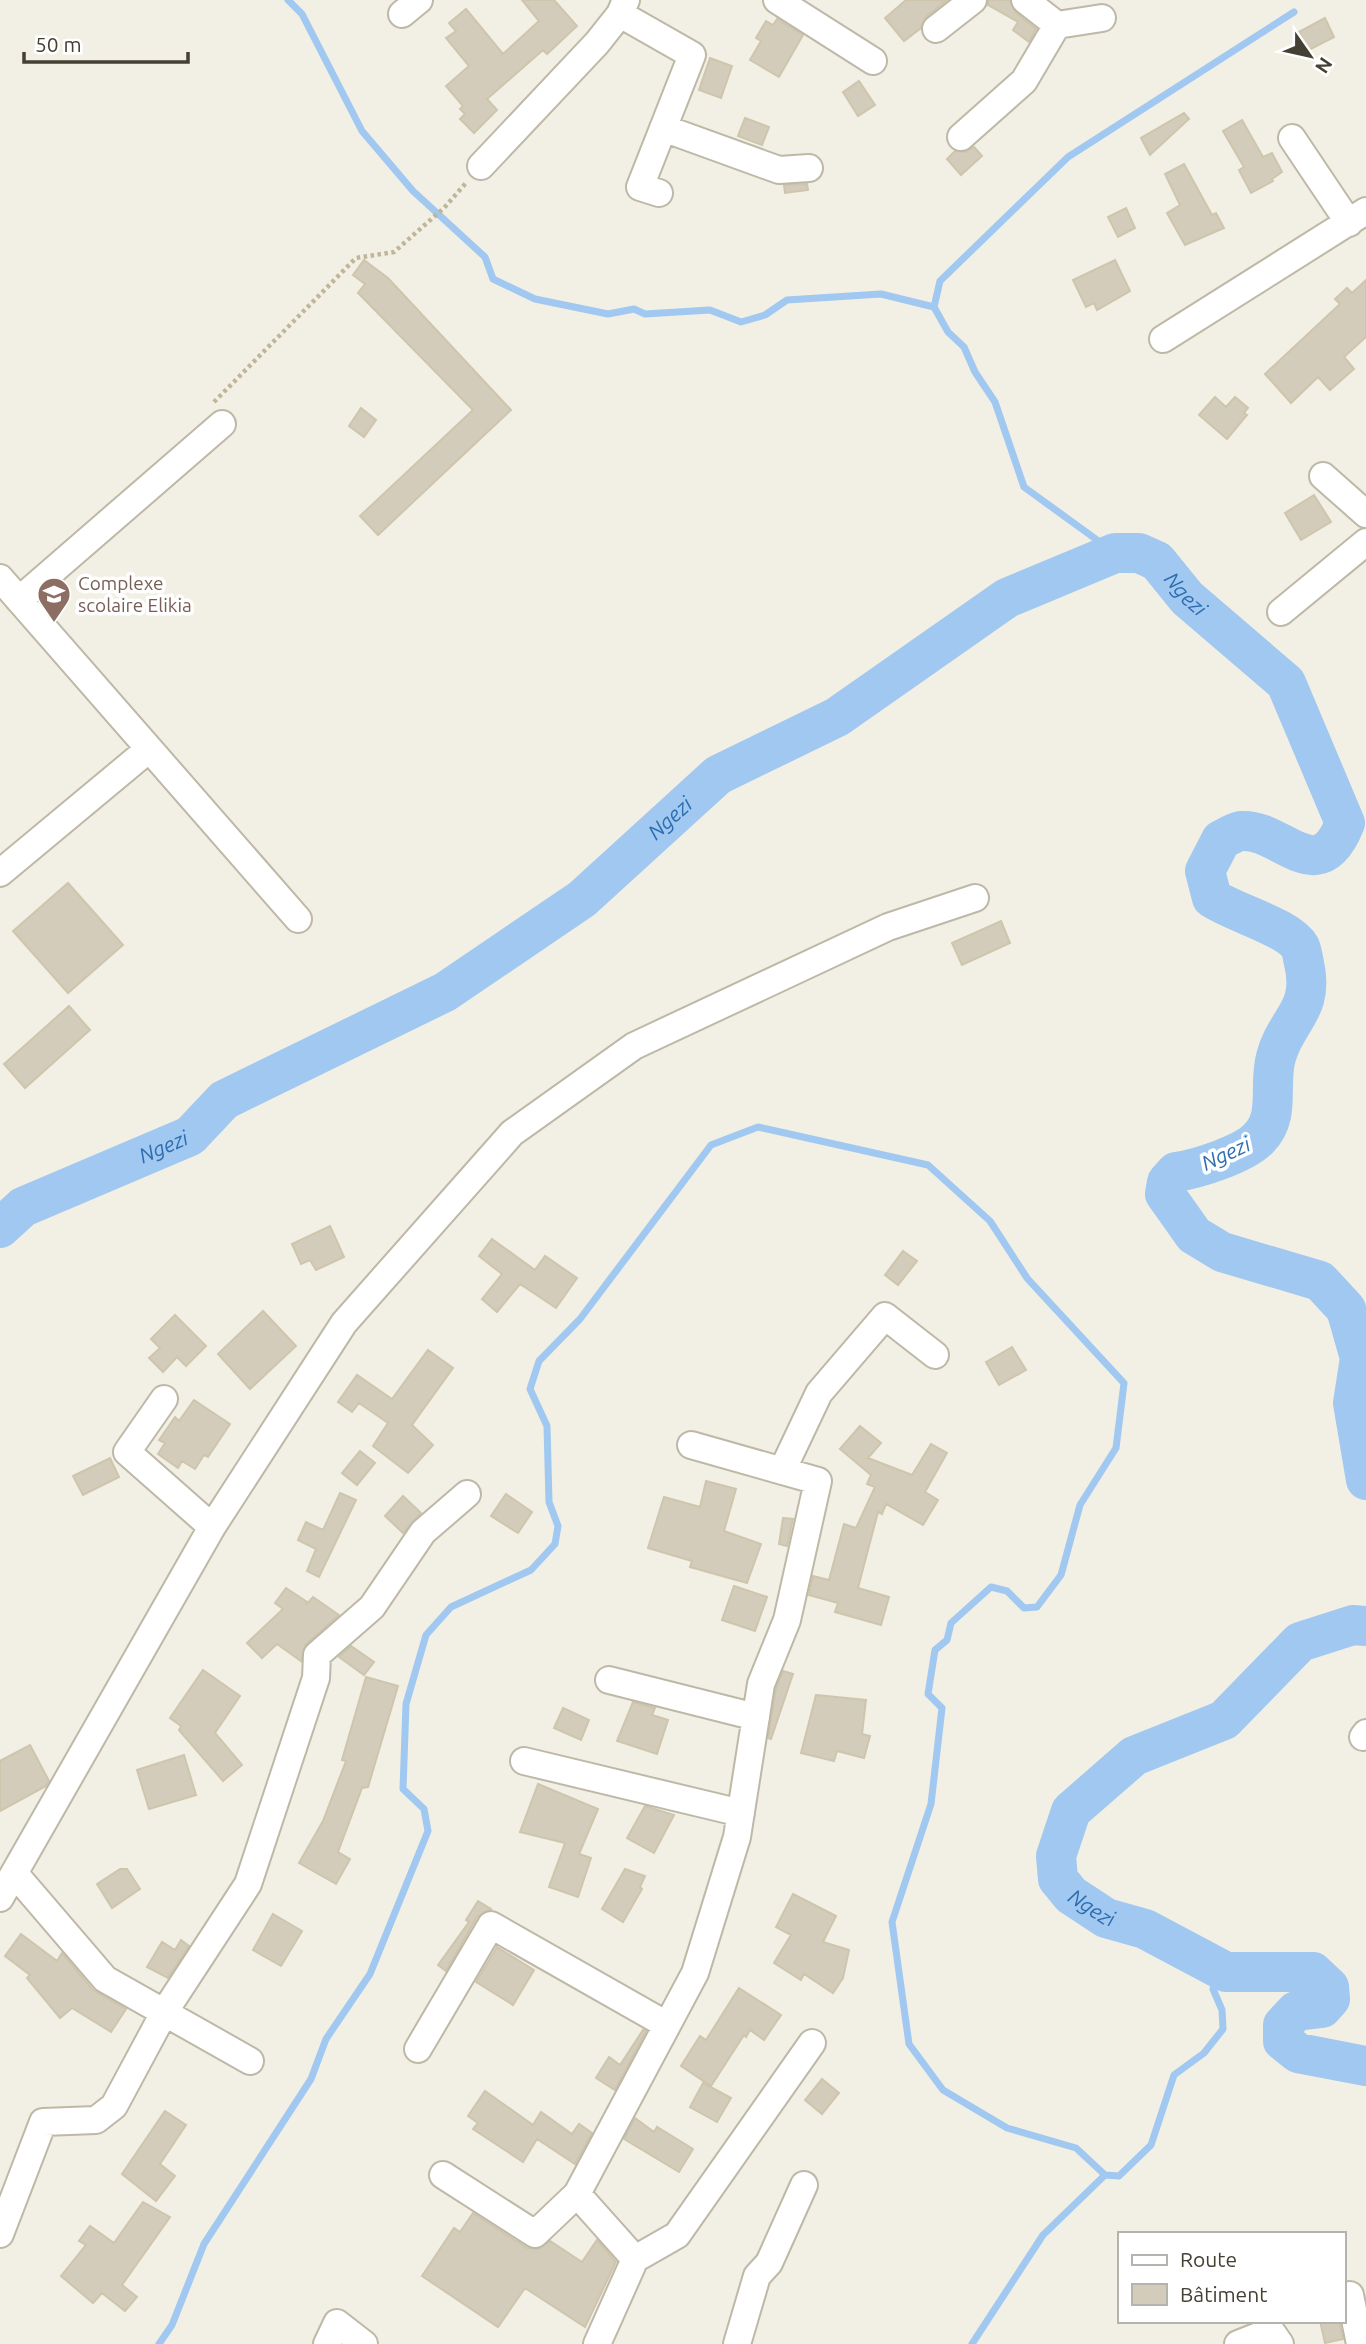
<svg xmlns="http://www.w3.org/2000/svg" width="1366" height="2344" viewBox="0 0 1366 2344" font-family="Ubuntu,sans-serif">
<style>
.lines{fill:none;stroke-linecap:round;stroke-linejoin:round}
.stream{stroke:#a0c8f0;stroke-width:7}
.river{stroke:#a0c8f0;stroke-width:40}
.building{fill:#d4ccba;stroke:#cec5ad;stroke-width:2}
.minor-casing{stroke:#beb8a7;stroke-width:30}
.path{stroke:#bfb598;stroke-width:4.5;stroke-dasharray:3.5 3.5;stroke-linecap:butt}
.minor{stroke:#fff;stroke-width:26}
.labels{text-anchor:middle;stroke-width:7;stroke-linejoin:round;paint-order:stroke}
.education-label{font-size:19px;fill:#785e54;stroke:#fff;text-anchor:start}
.water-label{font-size:21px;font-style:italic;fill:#2e6db0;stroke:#fff}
</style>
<rect width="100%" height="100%" fill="#f2efe4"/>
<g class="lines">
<path class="stream" d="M288 0 302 14 362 131 413 191 485 257 493 279 535 299 608 314 634 309 645 314 710 310 741 322 765 315 787 300 881 294 934 307 948 332 964 347 975 372 995 402 1024 487 1115 553
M934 307 940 281 1068 157 1294 12
M159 2344 172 2325 204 2244 311 2079 326 2039 370 1974 428 1831 424 1809 403 1789 406 1704 426 1635 451 1607 531 1570 555 1544 558 1526 549 1502 547 1426 530 1389 539 1361 580 1319 711 1145 758 1127 928 1165 990 1221 1027 1278 1124 1383 1116 1448 1080 1505 1061 1575 1037 1607 1024 1608 1007 1591 991 1587 951 1623 947 1640 935 1650 928 1694 942 1708 931 1804 892 1922 909 2044 943 2090 1007 2128 1076 2148 1105 2175 1119 2176 1151 2145 1174 2075 1204 2053 1223 2029 1222 2010 1213 1989 1226 1972
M972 2344 1043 2235 1105 2175"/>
<g class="river">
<path id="s1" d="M0 1228 23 1207 190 1136 224 1100 445 992 582 899 718 775 837 717 1007 598 1115 553H1139L1157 561 1187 598 1286 683 1345 823C1318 892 1282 828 1241 831 1235 832 1227 837 1221 840L1205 871 1212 898C1234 913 1289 927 1300 947 1302 951 1303 959 1304 963 1315 1011 1286 1019 1276 1057 1268 1085 1281 1116 1259 1138 1245 1154 1197 1169 1176 1172L1167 1182 1165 1194 1194 1235 1222 1252 1320 1281 1346 1309 1360 1358 1353 1403 1366 1480"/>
<path id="s2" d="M1366 1626 1353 1625 1300 1642 1224 1720 1134 1756 1071 1811 1056 1856 1058 1879 1071 1895 1106 1918 1145 1929 1226 1972H1313L1329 1987 1330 1999 1322 2008 1296 2011 1283 2025V2041L1298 2053 1366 2066"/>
</g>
</g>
<path class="building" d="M522 0H554L577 26 547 54 543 50 487 99 497 110 474 133 460 119 465 114 460 109 463 106 446 86 469 66 446 38 456 31 449 23 466 9 503 54 539 21Z
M906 0H947L926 17 921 28 904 41 885 18Z
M988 0H1010L1015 12 1036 29 1029 42 1013 30 1018 22 988 5Z
M1325 18 1334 37 1309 50 1299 32Z
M777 19 803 35 779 77 750 60 761 41 756 38 766 21 773 25Z
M710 58 732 66 721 98 699 90Z
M859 81 875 105 858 116 843 92Z
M1184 113 1189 119 1150 155 1141 138Z
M745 118 769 127 762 145 738 136Z
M1242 120 1263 157 1272 153 1282 172 1272 179 1273 181 1251 193 1239 170 1244 167 1223 131Z
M974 147 982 156 961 175 947 159 955 151 965 152Z
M1184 164 1212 215 1216 213 1224 228 1185 245 1167 213 1180 205 1165 174Z
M807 184 808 190 785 193 784 185Z
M1126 208 1135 228 1118 237 1108 217Z
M364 260 388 278 511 410 378 535 360 516 473 410 358 293 365 284 353 275Z
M1115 260 1130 291 1097 310 1094 303 1086 307 1073 280Z
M1366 280V337L1344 357 1354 369 1330 390 1318 377 1291 403 1265 374 1340 304 1335 299 1347 288 1352 293Z
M1215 397 1226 407 1235 397 1248 408 1244 413 1247 415 1227 439 1199 415Z
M361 408 376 420 364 437 349 426Z
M1314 495 1331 522 1301 540 1285 513Z
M68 883 123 945 68 993 13 931Z
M1001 921 1010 943 962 965 952 943Z
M69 1006 90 1030 25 1088 4 1064Z
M330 1226 344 1257 316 1270 310 1260 301 1264 292 1244Z
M492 1239 535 1270 545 1256 577 1278 556 1308 520 1284 497 1312 482 1299 502 1274 479 1256Z
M903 1251 917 1261 898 1285 885 1275Z
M263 1311 296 1346 250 1389 218 1354Z
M175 1315 206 1346 186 1366 177 1357 163 1372 149 1358 160 1348 151 1339Z
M1012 1347 1026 1370 999 1385 986 1362Z
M428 1350 453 1368 412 1425 433 1445 408 1473 373 1446 388 1423 359 1403 352 1412 338 1402 357 1375 392 1399Z
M194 1400 230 1424 208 1457 204 1455 195 1469 182 1461 178 1468 158 1454 165 1443 159 1440 175 1417 179 1421Z
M860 1426 881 1443 868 1458 912 1475 931 1444 947 1453 925 1492 938 1500 923 1525 886 1504 882 1514 878 1512 858 1588 889 1597 881 1625 835 1612 838 1603 809 1595 813 1576 829 1580 844 1524 856 1528 875 1487 867 1484 871 1475 840 1449Z
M360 1451 375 1463 357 1485 342 1473Z
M110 1458 119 1477 83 1495 73 1476Z
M706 1481 736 1489 724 1531 761 1544 747 1583 690 1567 692 1561 648 1548 664 1497 700 1507Z
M340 1493 356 1500 319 1577 307 1571 316 1549 298 1540 306 1522 323 1530Z
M506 1494 532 1512 518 1533 491 1516Z
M403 1496 421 1513 403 1533 385 1516Z
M783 1518 793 1519 787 1546 779 1544Z
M734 1586 767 1597 755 1631 722 1620Z
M286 1588 307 1602 306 1605 313 1597 339 1615 306 1644 301 1661 277 1644 262 1658 247 1643 283 1609 275 1603Z
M351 1646 374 1662 364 1675 339 1657Z
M203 1670 240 1696 215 1733 242 1765 223 1781 179 1730 181 1726 170 1718Z
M783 1671 793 1674 771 1739 768 1738 776 1688Z
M366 1677 398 1686 368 1787 362 1788 338 1852 350 1859 336 1884 299 1863 323 1821 346 1761 342 1760Z
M816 1695 866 1700 862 1734 870 1736 864 1758 837 1751 834 1761 801 1753Z
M633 1702 655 1708 652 1715 668 1720 657 1754 617 1741Z
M563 1708 589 1720 581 1740 554 1728Z
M30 1745 49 1781 46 1786 0 1811V1761Z
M184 1755 196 1795 149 1809 137 1770Z
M538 1784 598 1809 579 1854 591 1858 578 1897 549 1887 565 1843 520 1832Z
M645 1806 674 1815 654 1853 627 1838Z
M120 1869H127L140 1889 112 1908 97 1884Z
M625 1869 645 1876 640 1887 642 1889 623 1922 602 1909Z
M793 1894 836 1916 823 1942 849 1950 843 1978 833 1993 804 1974 801 1980 774 1963 791 1935 776 1927Z
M478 1901 491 1909 477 1917 446 1971 438 1965 469 1922 466 1920Z
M273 1914 302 1931 281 1966 253 1950Z
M21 1934 57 1961 62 1953 93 1990 126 2009 111 2032 72 2008 60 2018 27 1978 30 1975 5 1956Z
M181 1940 189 1946 168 1978 147 1967 162 1942 175 1950Z
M497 1947 534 1970 513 2005 476 1982Z
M739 1988 781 2015 764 2040 750 2030 746 2037 744 2035 711 2086 681 2066 700 2036 706 2040Z
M643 2030 646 2031 615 2090 596 2078 609 2057 620 2065Z
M822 2079 839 2093 822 2114 805 2100Z
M703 2083 731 2098 717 2122 690 2107Z
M485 2091 533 2125 541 2112 572 2134 579 2124 592 2133 575 2164 537 2139 523 2162 473 2129 478 2123 468 2116Z
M165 2111 186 2125 160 2164 175 2176 156 2201 122 2174Z
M635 2118 654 2132 657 2127 693 2149 679 2172 624 2139Z
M143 2202 170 2217 122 2285 137 2297 125 2311 102 2293 93 2303 61 2276 86 2245 79 2241 90 2226 114 2243Z
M473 2213 527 2248 539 2249 550 2241 582 2262 597 2240 616 2262 585 2327 525 2288 498 2327 422 2276 454 2228 460 2232Z
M1320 2321H1339L1343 2339 1325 2343Z"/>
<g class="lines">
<defs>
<path id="minor" d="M777 0 873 61
M1025 0 1057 25 1102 18
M402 14 419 0
M620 14 692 55 640 187 659 193
M936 29 973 0
M663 128 779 170 809 168
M961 137 1024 81 1057 25
M1292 138 1349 223
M481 166 597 43 620 14 626 0
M1163 339 1366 211
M1323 476 1366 514
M0 578 298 919
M19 600 222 424
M1281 612 1366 542
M0 873 149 749
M164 1399 127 1452 212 1527
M782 1471 819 1393 885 1316 935 1355
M609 1680 756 1717
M1363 1737 1366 1733
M524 1761 741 1813
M15 1874 105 1979 250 2061
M0 1898 212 1527 344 1323 512 1133 634 1046 888 927 975 898
M418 2049 491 1925 667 2025
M443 2175 535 2234 577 2194
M0 2234 43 2122 96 2120 114 2106 165 2011 248 1884 316 1678 317 1655 372 1607 423 1532 467 1494
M635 2259 677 2235 812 2043
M1350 2295 1360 2344
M327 2344 337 2323 364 2344
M597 2344 635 2259 577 2194 695 1973 737 1837 761 1684 787 1620 818 1481 691 1445
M737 2344 757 2276 769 2263 804 2185
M1238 2344 1271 2331 1280 2344"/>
</defs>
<use href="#minor" class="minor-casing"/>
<path class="path" d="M214 402 356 258 394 252 444 208 466 183"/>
<use href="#minor" class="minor"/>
</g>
<defs>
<symbol id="school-pin" viewBox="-11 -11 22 30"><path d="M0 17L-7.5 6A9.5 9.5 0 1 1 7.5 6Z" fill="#8d6e63" stroke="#fff"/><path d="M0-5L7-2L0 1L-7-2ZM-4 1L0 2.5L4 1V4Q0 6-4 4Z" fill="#fff"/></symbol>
</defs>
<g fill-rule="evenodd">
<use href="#school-pin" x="35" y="575" width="38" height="52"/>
</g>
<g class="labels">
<g class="education-label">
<text x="78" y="590">Complexe<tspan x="78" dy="22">scolaire Elikia</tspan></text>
</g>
<g class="water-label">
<text dy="7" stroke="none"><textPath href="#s1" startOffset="1402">Ngezi</textPath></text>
<text dy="7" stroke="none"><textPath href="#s1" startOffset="793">Ngezi</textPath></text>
<text dy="7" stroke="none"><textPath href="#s1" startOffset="184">Ngezi</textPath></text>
<text transform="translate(1226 1154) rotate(-25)" y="7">Ngezi</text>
<text dy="7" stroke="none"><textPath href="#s2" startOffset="474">Ngezi</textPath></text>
</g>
</g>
<rect x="1118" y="2232" width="228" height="91" fill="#ffffff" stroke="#b4b3ae" stroke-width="2"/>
<rect x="1132" y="2255" width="35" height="10" fill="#ffffff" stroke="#b4b3ae" stroke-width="2"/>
<text x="1180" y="2267" font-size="21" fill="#444034">Route</text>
<rect x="1132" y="2284" width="35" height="21" fill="#d4ccba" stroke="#b4b3ae" stroke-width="2"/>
<text x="1180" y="2302" font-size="21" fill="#444034">Bâtiment</text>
<g transform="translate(1310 56) rotate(124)" stroke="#ffffff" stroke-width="5" paint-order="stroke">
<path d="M0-5L12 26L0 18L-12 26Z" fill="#444034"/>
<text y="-10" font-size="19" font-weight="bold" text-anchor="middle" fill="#444034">N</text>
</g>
<path d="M24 52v10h164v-10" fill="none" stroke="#444034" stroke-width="3.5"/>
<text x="35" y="52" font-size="21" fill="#444034" stroke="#ffffff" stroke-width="5" paint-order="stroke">50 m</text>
</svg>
